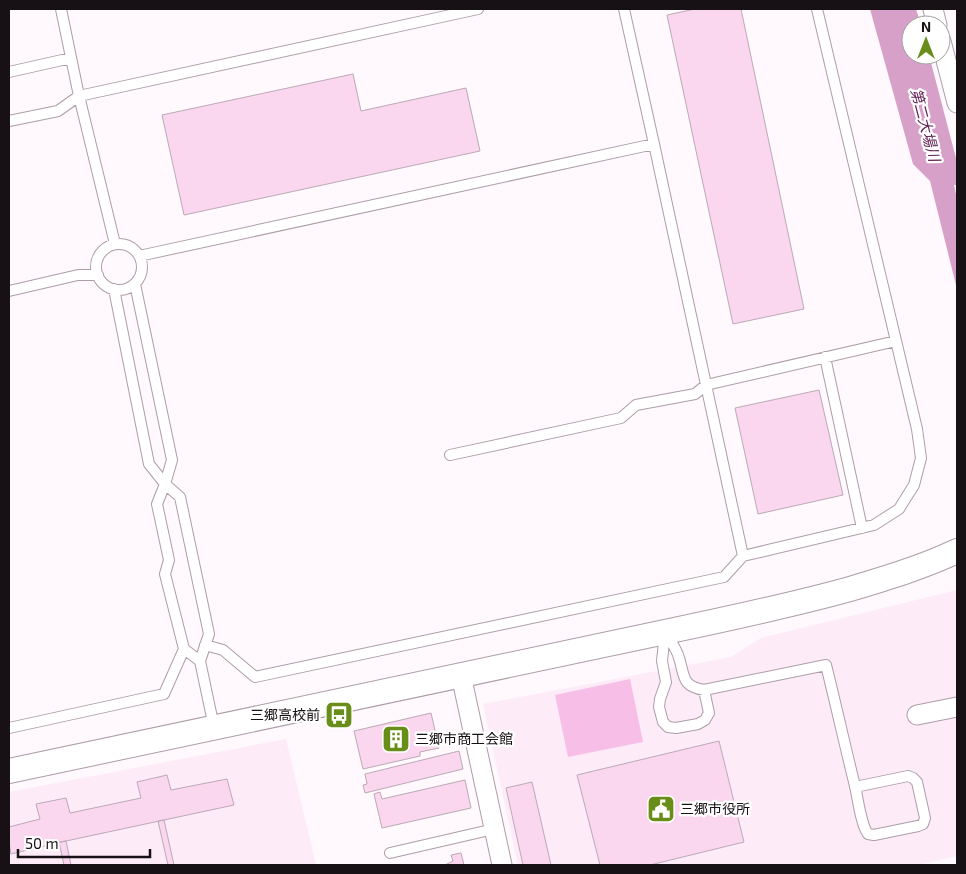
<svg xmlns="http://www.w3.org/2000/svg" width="966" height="874" viewBox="0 0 966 874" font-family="'Exo 2','Noto Sans JP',sans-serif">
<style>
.built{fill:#feebf8}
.green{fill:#f7bfe7}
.water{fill:#d7a0c8}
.building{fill:#fad7ef;stroke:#baaab5}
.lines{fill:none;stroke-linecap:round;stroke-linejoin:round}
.service-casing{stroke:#ad9da8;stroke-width:12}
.minor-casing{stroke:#ad9da8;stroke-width:21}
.tertiary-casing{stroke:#ad9da8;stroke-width:26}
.service{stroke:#fff;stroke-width:10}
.minor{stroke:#fff;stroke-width:19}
.tertiary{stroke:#fff;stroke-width:24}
.labels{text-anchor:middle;stroke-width:4.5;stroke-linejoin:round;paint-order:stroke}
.poi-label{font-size:14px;fill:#171115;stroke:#fff;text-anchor:start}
.water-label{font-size:15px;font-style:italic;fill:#632255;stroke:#fff}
</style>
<rect width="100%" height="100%" fill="#fff8fc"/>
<path class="built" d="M957 590V856L919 865H518L483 704 731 657 761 638Z
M286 739 316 865H9V792Z"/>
<path class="green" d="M630 679 643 742 568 757 555 695Z"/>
<path class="water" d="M870 9H916L921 25H911V55H929L957 162V185H954L957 199V289L930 181 913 164Z"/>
<path class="building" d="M695 9H741L804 309 733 324 667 15Z
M353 74 361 111 466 88 480 151 184 215 162 115Z
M819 390 843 495 758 514 735 408Z
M431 713 439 748 420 752V756L363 769 354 731Z
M719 741 744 842 650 865H600L577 775Z
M459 751 463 769 365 793 363 785 367 784 365 774Z
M167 775 171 790 227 779 234 805 66 841 11 854 9 843V827L40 819 36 804 66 798 70 813 141 798 137 782Z
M465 780 471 808 382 828 374 794 380 792 382 799Z
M532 782 551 865H523L506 788Z
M164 820 174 865H168L158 821Z
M66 841 71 865H64L59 842Z
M461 853 464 865H445L453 861 451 855Z"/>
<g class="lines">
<defs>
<path id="service" d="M61 9 79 96 115 244
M624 9 654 144
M9 72 71 58
M9 121 58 111 79 96 478 9
M96 267a23 23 0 1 1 46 0a23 23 0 1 1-46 0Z
M139 256 654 144 743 556
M135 284 172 460 165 484 180 497 209 634 200 661 214 727
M114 289 149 464 165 484 157 504 169 560 165 574 184 649 200 661
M9 291 78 275H98
M825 357 862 528
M450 455 621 418 636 405 695 394 706 385 896 341
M665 632C670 640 677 649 679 658 685 676 681 686 704 690L826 665C836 705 845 746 855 786 858 799 861 825 868 834L874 835 918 826 923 824 925 818 917 782 913 778 908 776 855 787
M665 632 662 661 666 682 660 699 659 707 663 722 668 727 676 728 698 724 705 720 709 713 704 690
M205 645 223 650 255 677 724 577 743 556 874 525 899 509 914 485 921 458 917 429 817 9
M9 728 164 694 184 649
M390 853 494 829"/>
<path id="minor" d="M933 9 937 25
M941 41 957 103
M461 675 502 865
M917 715 957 707"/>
<path id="tertiary" d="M9 771 665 632C727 619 789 606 850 589 887 578 923 567 957 551"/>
</defs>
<use href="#service" class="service-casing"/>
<use href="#minor" class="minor-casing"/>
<use href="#tertiary" class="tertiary-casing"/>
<use href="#service" class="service"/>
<use href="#minor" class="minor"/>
<use href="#tertiary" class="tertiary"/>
</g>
<defs>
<symbol id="bus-square" viewBox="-11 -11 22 22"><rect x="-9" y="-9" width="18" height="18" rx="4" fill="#688d19" stroke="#fff"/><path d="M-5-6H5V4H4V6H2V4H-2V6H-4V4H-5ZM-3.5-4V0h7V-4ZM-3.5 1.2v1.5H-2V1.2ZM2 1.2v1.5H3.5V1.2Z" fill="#fff"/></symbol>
<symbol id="building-square" viewBox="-11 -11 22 22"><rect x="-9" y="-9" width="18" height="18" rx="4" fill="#688d19" stroke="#fff"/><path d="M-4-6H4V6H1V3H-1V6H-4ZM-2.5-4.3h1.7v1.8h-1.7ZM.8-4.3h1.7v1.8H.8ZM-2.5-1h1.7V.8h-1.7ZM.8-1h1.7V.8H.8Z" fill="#fff"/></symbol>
<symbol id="civic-square" viewBox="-11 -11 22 22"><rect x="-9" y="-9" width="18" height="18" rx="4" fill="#688d19" stroke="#fff"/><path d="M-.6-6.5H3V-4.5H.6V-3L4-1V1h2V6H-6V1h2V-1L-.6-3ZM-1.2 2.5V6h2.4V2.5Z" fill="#fff"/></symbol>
</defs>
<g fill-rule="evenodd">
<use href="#bus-square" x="323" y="699" width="32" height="32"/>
<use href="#building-square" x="380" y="723" width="32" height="32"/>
<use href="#civic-square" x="645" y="793" width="32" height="32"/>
</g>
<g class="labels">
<g class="poi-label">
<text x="320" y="720" text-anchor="end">三郷高校前</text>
<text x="415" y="744">三郷市商工会館</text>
<text x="680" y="814">三郷市役所</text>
</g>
<g class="water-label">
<text transform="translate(925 125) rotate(75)" y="5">第二大場川</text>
</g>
</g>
<rect width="966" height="874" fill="none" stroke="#171115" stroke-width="20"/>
<g transform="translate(926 40)"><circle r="24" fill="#ffffff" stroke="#a2a0a1"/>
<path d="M0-4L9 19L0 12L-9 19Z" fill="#688d19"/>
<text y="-8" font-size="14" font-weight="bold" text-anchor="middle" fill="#171115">N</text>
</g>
<path d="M18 849v8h132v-8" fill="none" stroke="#171115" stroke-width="2.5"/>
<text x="25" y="849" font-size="15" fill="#171115" stroke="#ffffff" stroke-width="4" paint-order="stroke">50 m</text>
</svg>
